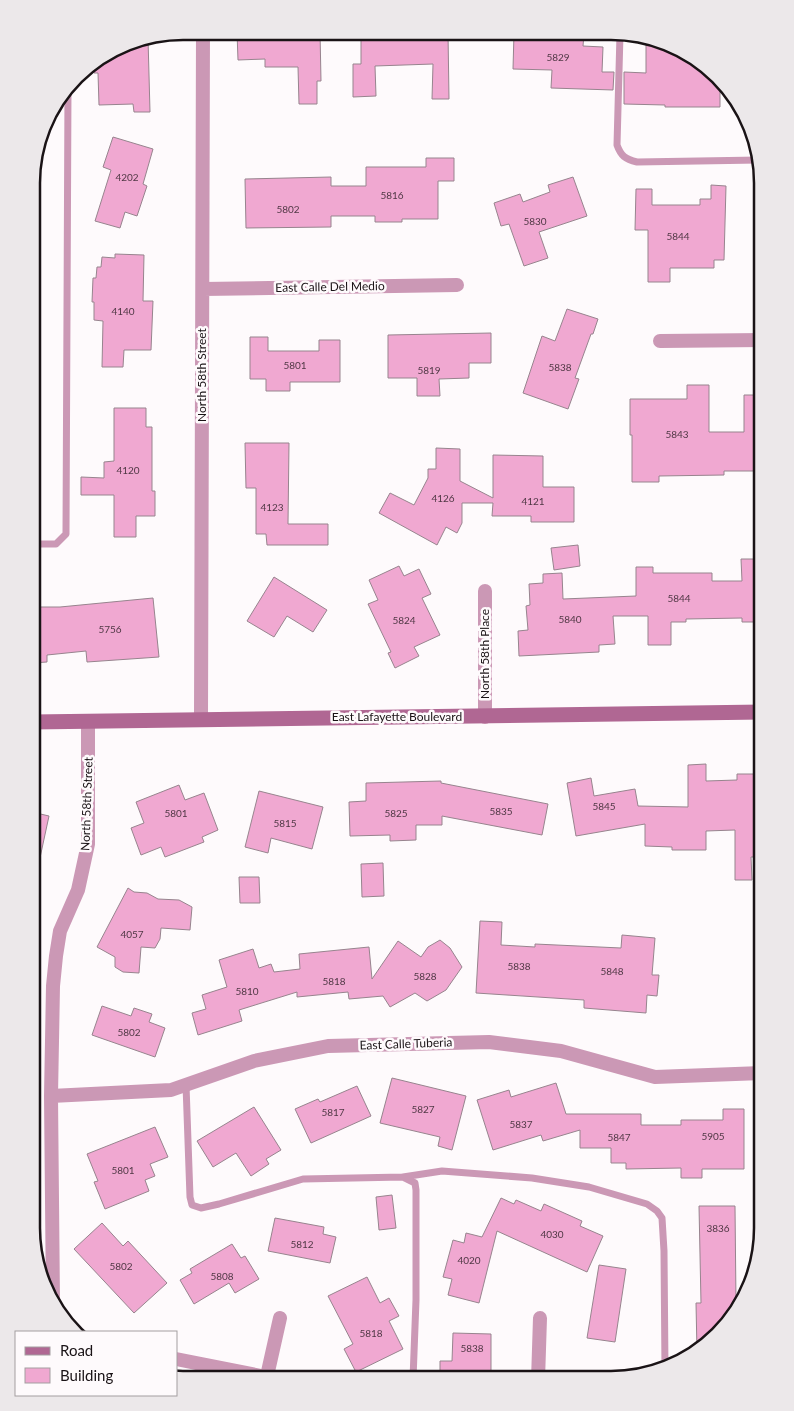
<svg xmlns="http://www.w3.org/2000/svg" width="794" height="1411" viewBox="0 0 794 1411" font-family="Lato,sans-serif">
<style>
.building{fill:#f0a8d1;stroke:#97848e}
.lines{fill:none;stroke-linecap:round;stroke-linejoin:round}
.lane{stroke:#cb98b5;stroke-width:7}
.street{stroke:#cb98b5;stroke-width:14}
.secondary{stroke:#b06793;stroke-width:15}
.labels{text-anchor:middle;stroke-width:5;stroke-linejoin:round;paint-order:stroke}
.number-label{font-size:10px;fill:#503845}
.street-label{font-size:12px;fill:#1a1316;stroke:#fefafc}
.rim{fill:none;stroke:#1a1316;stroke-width:2.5}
</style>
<rect width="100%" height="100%" fill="#fefafc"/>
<path class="building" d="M237 32H320L321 81H317V104H299L298 67H265V59L238 60Z
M361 32 448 33 449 99H432L433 64 375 66 376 96 353 97V64H361Z
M514 33 584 34 583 46 603 47 602 72H614L613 90 551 88 552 70 513 69Z
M646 37 711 69 720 82V107H665V105L624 104V72L646 73Z
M148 38 150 112H134L133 104 99 105 98 73H94L93 62 125 43Z
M113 137 153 149 143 184 147 186 137 216 125 212 120 228 95 221 111 170 103 167Z
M426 158H454V181H438V219H402V222H375V216H331V227L246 228 245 179 331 177V186H366V167H426Z
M573 177 587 216 539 232 548 258 524 266 509 224 501 226 494 203 520 194 523 202 550 192 548 185Z
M711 185 726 186 724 260H714V268H670V282H648V230H635L636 189H652V205H700V199H711Z
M115 254 144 255 143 301H153L151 350H124L123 367H102L103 321 94 320V302H92L93 278H96L97 267H101L102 257 115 258Z
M567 309 598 319 593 334H591L575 378 579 379 568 409 523 393 542 336 555 341Z
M491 333V363H469V378L439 379 440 396H417V378H388V335Z
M250 337H268V351H319V340H340V382H290V391H266V379H250Z
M687 385H709V432H744V395H763V471H724V475L659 476V482H632V435H630V399H687Z
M114 408H146V427H152V491H155V516H136V537H114V495H81V477L104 478V462L114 461Z
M245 443H289L288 524H328V545H267L266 534H256V488H246Z
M436 448 460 449V481L493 498V455L543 456V487H574V522H531V516H492L493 503H462V523L457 533 446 527 437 545 379 513 390 493 414 505 428 478V469H436Z
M578 545 580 566 554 570 551 548Z
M741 559H759V571H763V622H742V618L686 619V622H671V645H648V616H613L615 644 599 645V652L519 656 518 631 528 630 526 606 530 605 529 584 543 583V574L562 573 563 599 636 596V567H653V573H712V581H742Z
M399 566 404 576 419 569 431 594 422 598 440 635 414 647 419 656 395 668 388 653 391 652 368 604 378 600 369 580Z
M274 577 327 610 313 632 287 616 274 637 247 621Z
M153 598 159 657 87 662 86 651 47 655V662L32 663V607H60Z
M706 764V781L737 780V774H754L756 857H751L752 880H735V830L706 831V850H672V847L645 846V824L576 836 567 783 591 778 594 796 635 789 638 806 688 807V765Z
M441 781V783L548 804 542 835 442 816V825H416V840L390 841V835L350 836 349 802 366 801V783Z
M179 785 185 800 204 793 218 830 202 837 204 842 165 857 161 847 141 855 131 828 144 823 136 802Z
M259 791 323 807 312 849 271 838 268 853 245 847Z
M32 812 49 816 38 867 32 866Z
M383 863 384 896 362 897 361 864Z
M239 877H259L260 903H240Z
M128 888 134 892 147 893 158 899 179 900 192 907 190 930 161 928 160 939 155 948 141 947 139 973 123 972 115 967V957L97 947Z
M480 921 502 922 501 945 535 947V944L621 948 622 935 655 938 652 975H659L657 996 647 995 646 1013 584 1008V1000L476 993Z
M440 940 450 948 462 967 446 990 427 1001 415 993 390 1007 383 996 349 999 348 992 297 997V992L239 1010 242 1021 198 1035 192 1013 206 1009 202 995 227 987 219 960 253 949 259 968 271 964 274 972 300 969 299 954 369 947 372 979 398 941 421 957 428 947Z
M102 1006 131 1016 134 1008 152 1014 149 1022 165 1028 155 1057 92 1035Z
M392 1078 466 1096 452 1150 438 1146 440 1137 380 1123Z
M556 1083 566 1114H641V1125H681V1120H723V1109H744V1169H702V1178H681V1168L626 1169V1163H611V1148H580V1130L543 1141 541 1135 493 1150 477 1100 509 1090 511 1097Z
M357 1086 371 1116 311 1143 295 1109 318 1099 320 1102Z
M254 1107 281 1150 266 1159 269 1164 251 1176 236 1153 213 1167 197 1141Z
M155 1127 168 1157 150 1164 155 1176 145 1180 149 1191 105 1209 94 1182 98 1181 87 1154Z
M392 1195 396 1228 379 1230 376 1197Z
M501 1198 514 1204 516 1200 541 1211 544 1204 582 1221 580 1226 603 1236 587 1272 497 1231 479 1303 448 1295 452 1279 443 1277 453 1240 464 1243 466 1233 482 1237Z
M699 1206H735L736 1302H741L732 1320 703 1349 697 1352 696 1303H701Z
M275 1218 324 1227 323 1234 336 1237 330 1263 268 1251Z
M102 1223 123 1246 128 1241 167 1283 134 1313 74 1249Z
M232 1244 241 1258 245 1256 259 1279 235 1293 229 1283 194 1304 180 1280 192 1273 190 1269Z
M599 1265 626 1269 615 1342 587 1338Z
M367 1277 380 1303 389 1298 399 1316 389 1321 403 1349 356 1372 344 1349 353 1344 328 1296Z
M453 1333 491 1334V1379H440V1361H452Z"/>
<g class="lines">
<path class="lane" d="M620 34 617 145C621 156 625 159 637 162L759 160
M32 544H56L66 534 68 88
M186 1085 190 1197 192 1205 201 1208 219 1204 303 1179 403 1177 415 1183 416 1190V1300L413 1379
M403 1177 442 1171 532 1178 589 1187 647 1204 657 1211 662 1218 664 1251 665 1369"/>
<path class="street" d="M203 289 457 285
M660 341 763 340
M485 591V717
M201 719 203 31
M51 1096 171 1090 254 1061 328 1046 489 1042 561 1051 655 1077 762 1073
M53 1303 51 1096 53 986 56 956 60 931 78 890 88 844V721
M176 1359 276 1379
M267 1376 280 1318
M538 1380 540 1318"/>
<path class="secondary" d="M32 722 763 712"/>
</g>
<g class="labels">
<g class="number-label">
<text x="558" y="61">5829</text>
<text x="127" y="181">4202</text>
<text x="392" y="199">5816</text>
<text x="288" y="213">5802</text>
<text x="535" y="225">5830</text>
<text x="678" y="240">5844</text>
<text x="123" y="315">4140</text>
<text x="295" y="369">5801</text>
<text x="560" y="371">5838</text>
<text x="429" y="374">5819</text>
<text x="677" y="438">5843</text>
<text x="128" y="474">4120</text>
<text x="443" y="502">4126</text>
<text x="533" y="505">4121</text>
<text x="272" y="511">4123</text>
<text x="679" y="602">5844</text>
<text x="570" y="623">5840</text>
<text x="404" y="624">5824</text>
<text x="110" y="633">5756</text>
<text x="604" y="810">5845</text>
<text x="501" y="815">5835</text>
<text x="176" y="817">5801</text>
<text x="396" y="817">5825</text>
<text x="285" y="827">5815</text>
<text x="132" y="938">4057</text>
<text x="519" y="970">5838</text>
<text x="612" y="975">5848</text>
<text x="425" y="980">5828</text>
<text x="334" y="985">5818</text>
<text x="247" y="995">5810</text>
<text x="129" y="1036">5802</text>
<text x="423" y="1113">5827</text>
<text x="333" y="1116">5817</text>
<text x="521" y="1128">5837</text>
<text x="713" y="1140">5905</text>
<text x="619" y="1141">5847</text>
<text x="123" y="1174">5801</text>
<text x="718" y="1232">3836</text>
<text x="552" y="1238">4030</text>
<text x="302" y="1248">5812</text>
<text x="469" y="1264">4020</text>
<text x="121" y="1270">5802</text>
<text x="222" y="1280">5808</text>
<text x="371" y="1337">5818</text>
<text x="472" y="1352">5838</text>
</g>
<g class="street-label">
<text transform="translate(330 287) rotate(-1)" y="4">East Calle Del Medio</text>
<text transform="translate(202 375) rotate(-90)" y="4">North 58th Street</text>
<text transform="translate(485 654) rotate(-90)" y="4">North 58th Place</text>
<text x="397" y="721">East Lafayette Boulevard</text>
<text transform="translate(87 804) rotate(-88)" y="4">North 58th Street</text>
<text transform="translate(406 1044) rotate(-2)" y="4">East Calle Tuberia</text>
</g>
</g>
<path d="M0 0H794V1411H0ZM183 40H611A143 143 0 0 1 754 183V1228A143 143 0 0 1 611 1371H183A143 143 0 0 1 40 1228V183A143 143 0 0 1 183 40Z" fill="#ece8ea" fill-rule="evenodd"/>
<path class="rim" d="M183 40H611A143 143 0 0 1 754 183V1228A143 143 0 0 1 611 1371H183A143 143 0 0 1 40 1228V183A143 143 0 0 1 183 40Z"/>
<rect x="15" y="1331" width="162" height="65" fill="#fefafc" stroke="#a39ea0"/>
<rect x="25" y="1347" width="25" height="8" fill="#b06793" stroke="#a39ea0"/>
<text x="60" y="1356" font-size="15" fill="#1a1316">Road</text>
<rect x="25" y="1368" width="25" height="15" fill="#f0a8d1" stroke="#a39ea0"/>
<text x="60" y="1381" font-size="15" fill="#1a1316">Building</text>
</svg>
